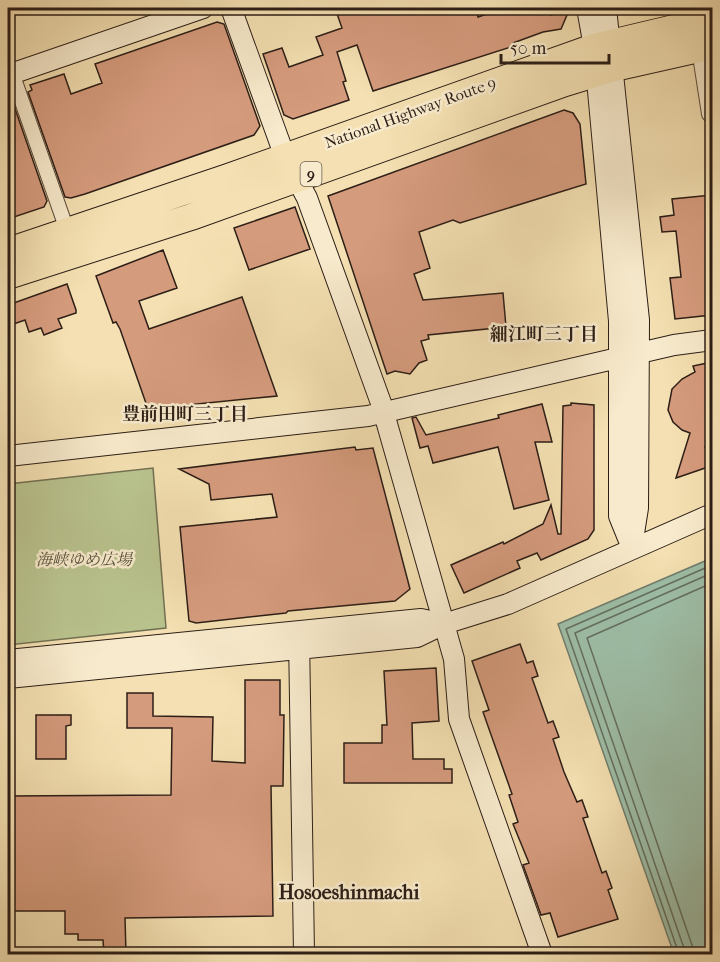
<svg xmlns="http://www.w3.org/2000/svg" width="720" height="962" viewBox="0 0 720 962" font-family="'IM FELL French Canon','Noto Serif JP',serif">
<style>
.green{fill:#b9c38e;stroke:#727052;stroke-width:1.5}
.water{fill:#9dbea7;stroke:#707e6d;stroke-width:1.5}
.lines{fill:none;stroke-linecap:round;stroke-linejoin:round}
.shore{stroke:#646e5f;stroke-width:1.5}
.building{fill:#d59b7d;stroke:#2c1e17;stroke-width:1.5}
.street-casing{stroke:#5e4e3e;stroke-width:16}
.secondary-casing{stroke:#2c1e17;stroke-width:22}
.highway-casing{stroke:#2c1e17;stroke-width:28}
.street{stroke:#f8ebcd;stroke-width:14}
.secondary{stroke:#f8ebcd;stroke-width:20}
.highway{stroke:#f4e0b2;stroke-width:26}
.labels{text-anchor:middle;stroke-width:5;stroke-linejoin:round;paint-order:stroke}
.shield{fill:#f8ebcd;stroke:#695c4e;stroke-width:1.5}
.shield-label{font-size:15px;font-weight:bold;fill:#2c1e17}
.street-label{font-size:16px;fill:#2c1e17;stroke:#f8ebcd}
.park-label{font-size:16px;font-style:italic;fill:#56503b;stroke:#f8ebcd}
.neighbourhood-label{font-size:18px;font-weight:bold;fill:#2c1e17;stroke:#f8ebcd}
.quarter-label{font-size:20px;font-weight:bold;fill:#2c1e17;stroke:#f8ebcd}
</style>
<rect width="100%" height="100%" fill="#f4e0b2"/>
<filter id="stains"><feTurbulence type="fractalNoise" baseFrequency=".00333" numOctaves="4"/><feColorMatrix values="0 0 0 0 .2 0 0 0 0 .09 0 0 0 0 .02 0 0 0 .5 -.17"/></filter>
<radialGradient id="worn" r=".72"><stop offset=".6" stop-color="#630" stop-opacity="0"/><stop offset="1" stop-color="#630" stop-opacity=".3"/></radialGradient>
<path class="green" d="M153 468 166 628 8 645V484Z"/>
<path class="water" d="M712 558V954H674L558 624Z"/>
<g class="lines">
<path class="shore" d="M679 954 566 629 712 565
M686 954 575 633 712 573
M695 954 587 638 712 583"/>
</g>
<path class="building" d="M335 8H476L478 17 505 8H549L551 15 570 8 561 29 543 32 513 43 514 46 373 91 357 45 337 52 346 81 343 82 349 100 293 119 284 115 263 54 282 48 289 67 323 55 316 37 342 28Z
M217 22 224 24 260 126 254 135 85 194 71 198 65 197 28 92 32 90 30 85 64 74 71 94 102 83 95 64Z
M8 96 11 97 47 201 44 207 8 219Z
M564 110 573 113 580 124 586 184 460 223 453 220 419 232 430 268 414 274 423 300 503 293 506 327 428 335 429 339 421 341 427 360 419 363 410 374 395 371 387 374 328 196Z
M712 195V315L675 319 670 278 681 277 676 231 662 232 660 217 674 215 672 199Z
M295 207 310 249 249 270 234 228Z
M163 250 177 288 139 301 149 329 242 297 277 396 148 409 120 329 116 322 113 323 96 276Z
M67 284 76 310V313L58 319 62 328 44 335 41 328 29 332 25 320 8 326V305Z
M712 362V445L705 447 711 466 676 478 690 433 682 430 673 422 668 410 672 389 682 379 695 372 693 366Z
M571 403 594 405V530L588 539 541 560 537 553 517 561 520 568 464 593 451 565 503 542 504 544 543 524 551 505 558 534H561L563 406 571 405Z
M542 404 552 442H535L549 500 514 509 498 447 433 463 428 446 420 448 412 418 416 417 426 435 499 418 498 415Z
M355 447 356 450 373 448 410 589 395 601 288 611 286 613 196 623 189 621 180 527 277 517 272 494 211 500 209 484 179 469Z
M520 644 527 663 533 661 538 676 532 678 548 723 553 721 559 737 553 739 564 772 577 802 582 800 588 817 583 818 602 873 606 871 612 888 608 890 618 919 558 937 550 913 541 915 523 865 529 863 513 824 518 822 509 795 512 794 483 712 489 710 472 661Z
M436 668 439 721 412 723 413 759H444V769H452V783H344V743H382V725H387L384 671Z
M245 680H280V715H284L283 786H271L273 916 125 918 126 954H104L103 940H78V934H65V911H8V796L171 795 172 728H127V693H153V716L213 717 212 761 245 763Z
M36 715H71V725L66 726V759H36Z"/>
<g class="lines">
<defs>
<path id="street" d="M699 49 709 114 712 117
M12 73 67 230"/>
<path id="secondary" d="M231 8 285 157 307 198 381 403 454 659 459 719 542 954
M587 8 594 47 619 321V516L632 548
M606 8 639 320 638 508 632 546
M8 75 203 8
M8 456 368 416 674 345 712 340
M299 636 304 954
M8 660 421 619 444 624
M8 678 417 637 444 624 508 604 712 514"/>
<path id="highway" d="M8 251 228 177 594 47 712 19
M8 276 191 217 565 83 614 68 712 46"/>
</defs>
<use href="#street" class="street-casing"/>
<use href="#secondary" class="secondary-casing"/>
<use href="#highway" class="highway-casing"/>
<use href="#street" class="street"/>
<use href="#secondary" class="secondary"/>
<use href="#highway" class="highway"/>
</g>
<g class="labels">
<rect class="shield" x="300.5" y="162" width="21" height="24" rx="4.5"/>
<g class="shield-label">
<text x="311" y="179">9</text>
</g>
<g class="street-label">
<text transform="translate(410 112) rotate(-20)" y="6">National Highway Route 9</text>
</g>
<g class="park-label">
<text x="84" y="565">海峡ゆめ広場</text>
</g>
<g class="neighbourhood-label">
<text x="544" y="340">細江町三丁目</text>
<text x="185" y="420">豊前田町三丁目</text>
</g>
<g class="quarter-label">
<text x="349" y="899">Hosoeshinmachi</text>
</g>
</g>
<rect width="720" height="962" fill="none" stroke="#f4e0b2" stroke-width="30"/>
<rect x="9" y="9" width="702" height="944" fill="none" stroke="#2c1e17" stroke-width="3"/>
<rect x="15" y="15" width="690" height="932" fill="none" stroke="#2c1e17" stroke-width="1.5"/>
<path d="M501 54v9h108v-9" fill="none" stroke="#2c1e17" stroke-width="3"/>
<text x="510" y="54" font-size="18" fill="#2c1e17" stroke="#f8ebcd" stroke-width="4.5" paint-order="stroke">50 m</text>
<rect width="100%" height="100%" filter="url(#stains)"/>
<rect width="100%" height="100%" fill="url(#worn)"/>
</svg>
